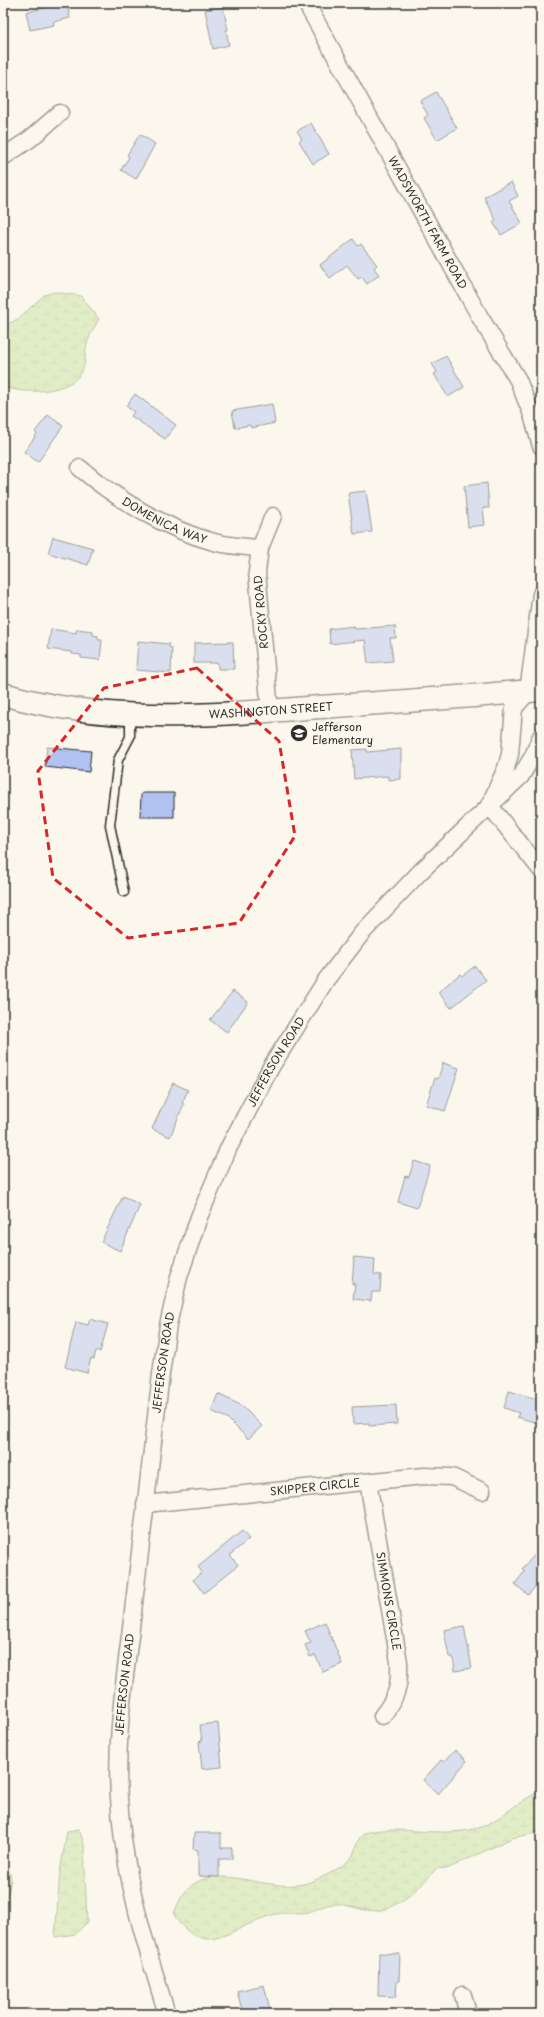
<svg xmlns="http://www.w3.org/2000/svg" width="544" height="2017" viewBox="0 0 544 2017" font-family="'Playpen Sans',sans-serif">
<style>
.wetland{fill:url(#wetland-marsh);stroke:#768561}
.building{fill:#afc2f1;stroke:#2b2b2b}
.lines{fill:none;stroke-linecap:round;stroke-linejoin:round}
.lane-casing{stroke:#2b2b2b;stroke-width:11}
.street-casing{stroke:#2b2b2b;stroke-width:19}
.secondary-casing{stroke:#2b2b2b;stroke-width:25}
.lane{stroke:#fbf7ec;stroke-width:8}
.street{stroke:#fbf7ec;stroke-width:16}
.secondary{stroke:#fbf7ec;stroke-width:22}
.marked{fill:none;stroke:#d62828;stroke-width:3;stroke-dasharray:8 5;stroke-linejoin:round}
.labels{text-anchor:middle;stroke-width:3;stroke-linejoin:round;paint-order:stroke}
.street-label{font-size:11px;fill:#2b2b2b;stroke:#fbf7ec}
.poi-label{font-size:11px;fill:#2b2b2b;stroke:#fbf7ec;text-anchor:start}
</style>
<defs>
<pattern id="wetland-marsh" width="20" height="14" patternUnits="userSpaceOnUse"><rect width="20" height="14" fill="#c0df97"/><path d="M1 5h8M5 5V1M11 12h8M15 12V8" fill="none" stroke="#a5c082"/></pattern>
</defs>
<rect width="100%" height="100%" fill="#fbf7ec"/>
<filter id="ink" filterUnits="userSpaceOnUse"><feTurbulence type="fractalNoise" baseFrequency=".025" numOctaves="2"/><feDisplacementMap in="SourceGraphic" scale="8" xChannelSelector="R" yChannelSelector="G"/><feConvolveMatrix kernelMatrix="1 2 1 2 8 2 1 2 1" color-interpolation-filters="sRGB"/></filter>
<g filter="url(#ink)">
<path class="wetland" d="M55 292 81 296 99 319C95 327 89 336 87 344 85 352 86 364 82 371 71 394 22 395 3 386V326L18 319 44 295Z
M541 1791V1832L512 1838 447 1869 437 1868C421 1885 408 1901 385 1909 369 1915 351 1904 334 1904 325 1904 317 1910 308 1912 296 1914 283 1912 272 1915 255 1919 222 1941 206 1939 192 1937 179 1926 174 1914 196 1846 256 1894 303 1884 317 1881 342 1868 351 1858 357 1850 355 1837 366 1833 376 1829 389 1830 399 1830 422 1831 447 1834 469 1830 496 1826 516 1801 541 1791Z
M79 1829 84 1844 87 1922 76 1934 55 1937 60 1872 67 1831Z
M3 1869 10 1873 11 1879 9 1890 3 1904Z"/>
<path class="building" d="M67 3 70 18 53 22 54 25 30 30 26 12Z
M223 7 228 30H226L229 45 213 49 205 10Z
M436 92 457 128 437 140 424 118 428 115 420 101Z
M311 123 329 154 313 164 299 141 302 139 297 131Z
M140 134 155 144 136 179 121 170 129 157 127 155Z
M511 182 518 196 509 201 522 223 501 235 493 222 496 220 484 197Z
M353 239 358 246 361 244 377 265 374 268 379 275 367 284 362 277 358 279 347 265 330 278 320 265Z
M446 356 464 387 448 397 434 374 437 372 432 364Z
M135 394 176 425 165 439 131 416 134 412 126 406Z
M272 404 275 423 251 428 250 425 235 428 232 411Z
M48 415 63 426 38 462 24 452 37 434 35 432Z
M487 483 489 508H483L485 525 468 527 464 486Z
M366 491 372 532 354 534 348 493Z
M53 537 93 548 88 565 48 553Z
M354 626 355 629 395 626 396 638H390L393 661 368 663 365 640 330 644 329 629Z
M51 629 76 633 77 629 93 631V635L98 636V640H102L100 660 81 658V655L72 654V652L48 649Z
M138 641 169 644V647L172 648 171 673 136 670Z
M233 642 234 669H218V663H194V643Z
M47 747 91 751 89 772 45 767Z
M367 749V752L401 749V779L388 780V776L354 779 352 750Z
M143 793H174V817H140L141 794Z
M475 966 486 980 451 1008 438 992 460 974 462 976Z
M233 991 248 1002 227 1032 210 1020Z
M443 1063 459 1068 445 1111 426 1105 435 1078 438 1079Z
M173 1083 188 1090 182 1103 184 1104 170 1137 152 1129Z
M414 1161 430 1166 417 1208 398 1202 405 1176 409 1177Z
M123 1196 140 1205 120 1251 101 1242Z
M354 1257 375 1259 374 1274 381 1275 380 1292H372L371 1301 353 1299 355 1284H352Z
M90 1319 108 1324 100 1352 96 1351 94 1359 91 1358 87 1373 65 1367 76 1322 88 1325Z
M509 1391 541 1400V1424L517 1417 519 1413 504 1408Z
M218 1394 242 1406 262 1426 248 1439 227 1418 211 1411Z
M396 1405 397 1424 369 1426V1423L353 1424 352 1407Z
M242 1531 249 1539 230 1555 238 1565 204 1593 193 1580 202 1572 198 1567Z
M541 1548V1580L528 1595 515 1584 525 1571 522 1569Z
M325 1622 342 1664 323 1672 315 1655 310 1657 305 1645 311 1643 305 1631Z
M464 1626 472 1668 455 1671 453 1657H449L444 1630Z
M218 1723 222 1767 202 1769 199 1742 202 1741 200 1725Z
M455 1750 467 1761 438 1794 423 1780 441 1760 444 1762Z
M194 1833H221V1848H232V1859H219V1877L198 1876V1850L193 1849Z
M379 1953 400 1954 399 1981H397L396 1997 378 1996Z
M264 1985 271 2014H245L244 2010H242L237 1991Z"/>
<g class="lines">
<defs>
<path id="lane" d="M124 892 110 825 118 760 130 737V716"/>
<g id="street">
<path id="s1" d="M306 3 480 317 518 380 532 415 541 446"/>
<path d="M3 157 30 139 60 113"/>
<path id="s2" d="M80 468C116 499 168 530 214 542 229 546 245 547 260 548"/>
<path d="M528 692 541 594"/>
<path d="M270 711 257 572 260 548 273 516"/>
<path d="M493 797 506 768 510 754 514 708 528 692"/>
<path d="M489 805 541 870"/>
<path id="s3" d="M368 1482 399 1662C400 1687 397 1697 382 1716"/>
<path id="s4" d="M145 1504 424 1476 452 1477 482 1491"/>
<path d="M463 1995 468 2014"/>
<path id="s5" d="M167 2014C146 1946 126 1884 120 1812 114 1748 124 1684 132 1620 141 1538 151 1456 161 1374L168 1325 179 1277 199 1217 229 1147 271 1067 326 980 362 933 421 871 521 776 533 756 541 736"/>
</g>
<g id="secondary">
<path id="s6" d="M3 694C108 725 213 715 321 707 394 702 468 697 541 690"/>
</g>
</defs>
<use href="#lane" class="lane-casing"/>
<use href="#street" class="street-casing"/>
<use href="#secondary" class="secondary-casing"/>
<use href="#lane" class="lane"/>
<use href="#street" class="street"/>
<use href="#secondary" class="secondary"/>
</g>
</g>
<path d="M0 0H544V2017H0ZM197 668 279 741 295 836 239 923 128 938 53 878 38 771 104 688Z" fill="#fbf7ec" fill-opacity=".55" fill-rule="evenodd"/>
<path class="marked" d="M197 668 279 741 295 836 239 923 128 938 53 878 38 771 104 688Z"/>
<defs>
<symbol id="school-disc" viewBox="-11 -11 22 22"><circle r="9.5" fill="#2b2b2b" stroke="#fbf7ec"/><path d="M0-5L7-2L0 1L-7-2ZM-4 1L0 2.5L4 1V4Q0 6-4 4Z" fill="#fff"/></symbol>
</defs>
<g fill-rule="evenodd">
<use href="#school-disc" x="289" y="723" width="20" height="20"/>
</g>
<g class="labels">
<g class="street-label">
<text dy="4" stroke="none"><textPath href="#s1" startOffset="251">WADSWORTH FARM ROAD</textPath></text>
<text dy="4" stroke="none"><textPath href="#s2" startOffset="100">DOMENICA WAY</textPath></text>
<text transform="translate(261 612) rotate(-95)" y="4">ROCKY ROAD</text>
<text dy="4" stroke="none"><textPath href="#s6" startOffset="270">WASHINGTON STREET</textPath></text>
<text dy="4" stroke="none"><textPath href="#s5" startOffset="984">JEFFERSON ROAD</textPath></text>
<text dy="4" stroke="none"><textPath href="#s5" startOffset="660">JEFFERSON ROAD</textPath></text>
<text dy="4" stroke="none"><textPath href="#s4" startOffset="171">SKIPPER CIRCLE</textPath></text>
<text dy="4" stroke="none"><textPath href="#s3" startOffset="121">SIMMONS CIRCLE</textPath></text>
<text dy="4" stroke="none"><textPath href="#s5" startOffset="336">JEFFERSON ROAD</textPath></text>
</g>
<g class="poi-label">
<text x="312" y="731">Jefferson<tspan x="312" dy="13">Elementary</tspan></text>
</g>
</g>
<rect width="544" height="2017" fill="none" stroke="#fbf7ec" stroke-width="16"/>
<rect x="8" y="8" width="528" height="2001" fill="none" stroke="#2b2b2b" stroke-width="1.5" filter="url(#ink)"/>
</svg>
